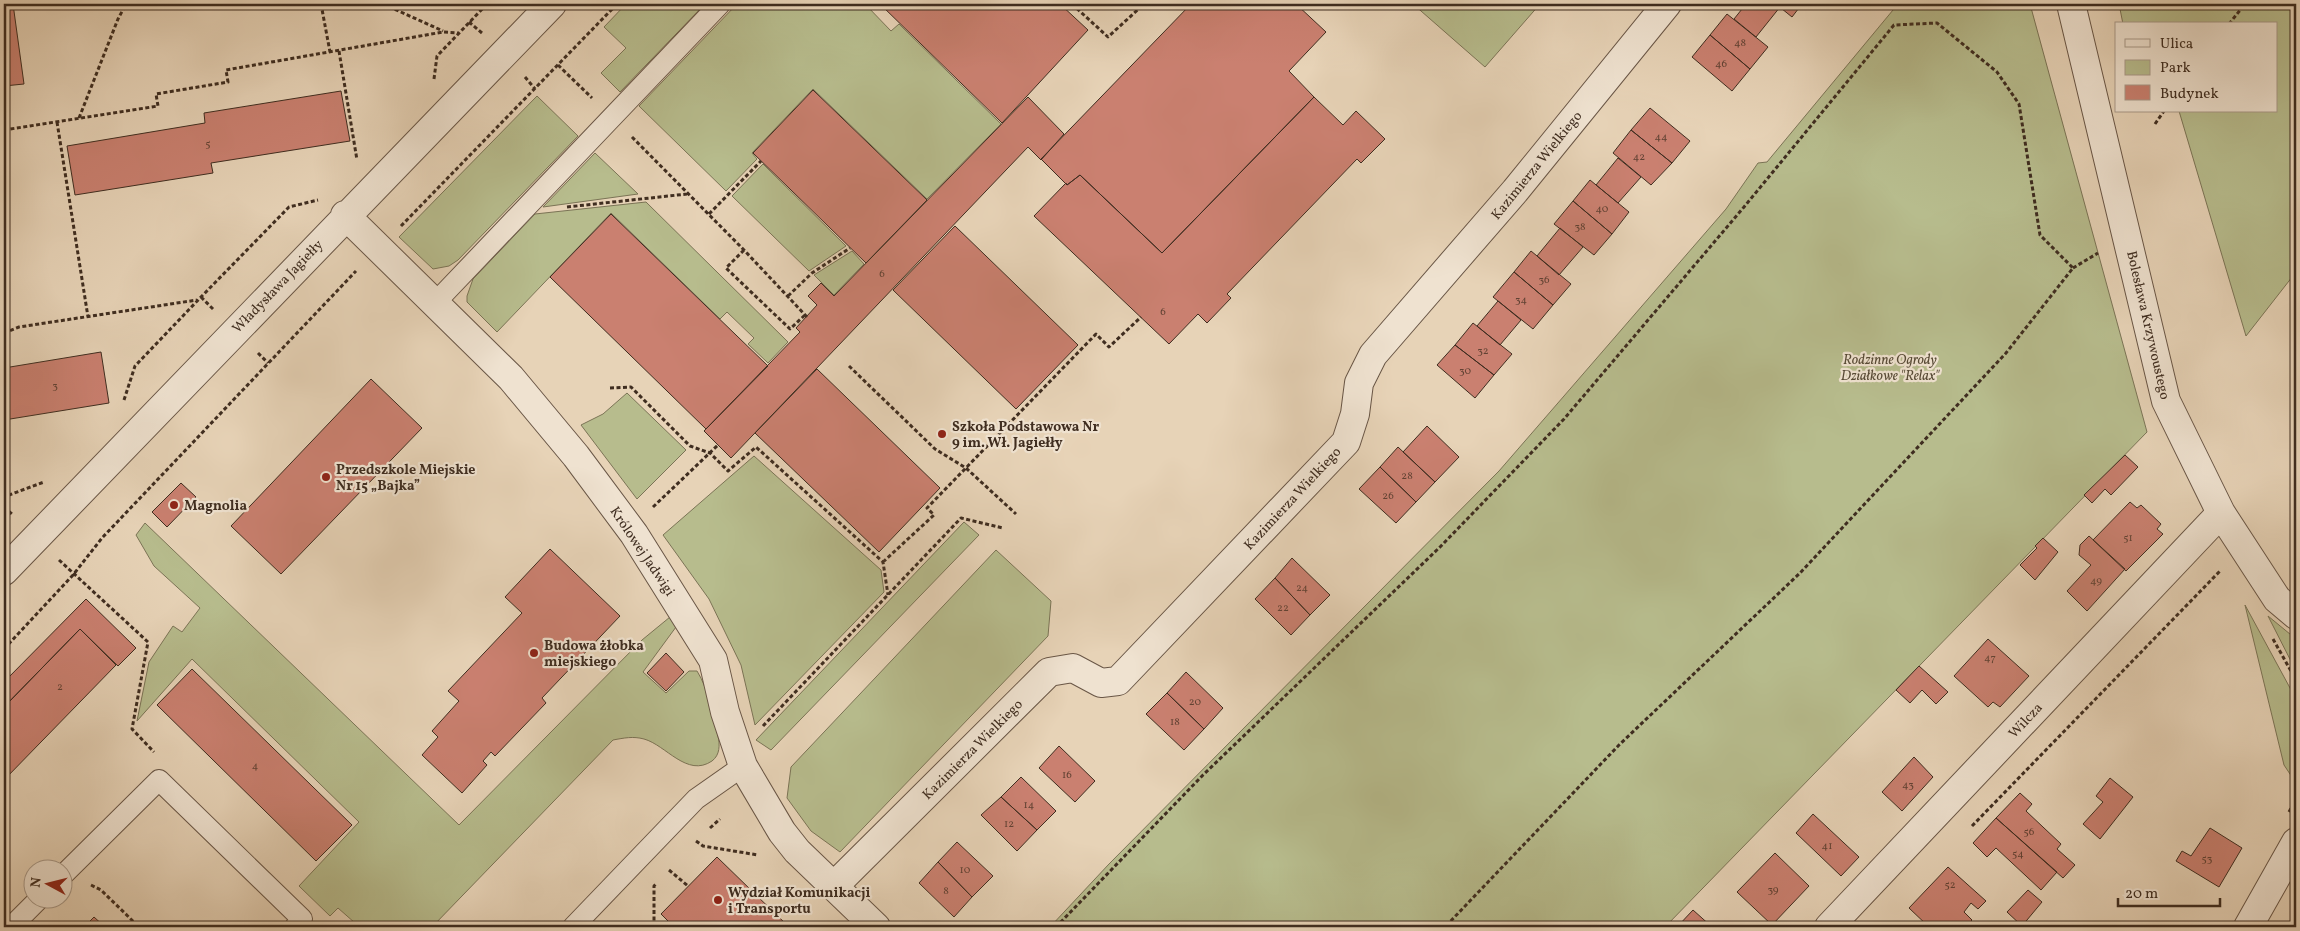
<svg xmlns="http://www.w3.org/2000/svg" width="2300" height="931" viewBox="0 0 2300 931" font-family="Vollkorn,serif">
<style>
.green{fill:#b7bc8d;stroke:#7b7456}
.building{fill:#ca8070;stroke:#3f2d20}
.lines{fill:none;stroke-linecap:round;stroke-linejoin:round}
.lane-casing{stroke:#695646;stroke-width:22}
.street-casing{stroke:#695646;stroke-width:30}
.path{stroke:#3f2d20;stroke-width:3;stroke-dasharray:4 2.5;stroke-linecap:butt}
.lane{stroke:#efe2d0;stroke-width:20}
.street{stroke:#efe2d0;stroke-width:28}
.poi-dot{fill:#8f2418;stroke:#efe2d0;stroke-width:2}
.labels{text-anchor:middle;stroke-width:4.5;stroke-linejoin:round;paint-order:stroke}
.number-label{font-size:11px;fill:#624234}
.street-label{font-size:14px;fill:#3f2d20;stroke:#efe2d0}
.park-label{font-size:14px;font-style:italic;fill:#574a36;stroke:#efe2d0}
.poi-label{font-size:14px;font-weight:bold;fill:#3f2d20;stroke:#efe2d0;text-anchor:start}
</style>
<rect width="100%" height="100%" fill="#e7d3b7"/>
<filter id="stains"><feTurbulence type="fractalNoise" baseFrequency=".004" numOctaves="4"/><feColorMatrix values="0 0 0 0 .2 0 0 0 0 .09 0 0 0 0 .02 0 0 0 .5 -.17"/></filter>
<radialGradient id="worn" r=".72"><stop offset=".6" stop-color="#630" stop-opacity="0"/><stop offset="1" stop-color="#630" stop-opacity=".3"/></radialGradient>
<path class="green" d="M626 4H705L620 92 601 73 626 48 604 27Z
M737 4H865L891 31 899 24 1001 124 927 199 813 89 752 153 757 159 726 191 639 106Z
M1413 4H1540L1485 67Z
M1898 4H2030L2147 432 1665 927H1050L1109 864 1499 471 1726 209 1758 163 1767 162Z
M2119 4H2296V272L2246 336 2179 111H2276V24H2123Z
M537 96 578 136 458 260 449 266 433 269 399 237Z
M595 153 638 194 543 207Z
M763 164 846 246 809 271 732 196Z
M646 202 788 342 768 363 748 344 754 338 727 312 720 319 611 213 497 332 467 302V296L473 279 535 214Z
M852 251 864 264 834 295 814 275Z
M627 393 686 450 637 499 581 425 603 414Z
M754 456 881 570 884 592 755 725 741 665 709 599 663 535Z
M964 522 979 535 771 750 756 740Z
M145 523 459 825 642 640 670 617 676 627 643 672 666 693 689 671H697C709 690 712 714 718 736 720 745 720 755 712 761 687 778 666 745 644 739 633 736 624 738 613 740L432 927H351L355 923 338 908 330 916 299 886 359 822 192 659 137 721 149 662 173 626 182 632 200 608 154 566 136 535Z
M996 550 1051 601 1048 636 840 852 811 831 787 798 791 767Z
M2245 605 2296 699V768L2292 777 2284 765Z
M2268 616 2296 639V671Z"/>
<path class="building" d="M4 4H13L24 84 4 86Z
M880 4H1060L1088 30 1002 123Z
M1191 4H1296L1326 32 1289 71 1314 97 1162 253 1080 175 1067 185 1041 159Z
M1746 4H1776L1780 7 1756 37 1734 19Z
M1776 4H1802L1792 17Z
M1727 14 1768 47 1750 69 1710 35Z
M1710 35 1750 69 1732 91 1692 57Z
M813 90 927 200 866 263 753 153Z
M341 91 350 141 211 163 213 173 75 195 67 146 205 123 204 113Z
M1028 97 1064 134 1041 160 1028 147 731 458 704 431 800 332 796 328 817 305 808 296 821 283 834 296Z
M1314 97 1343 125 1356 111 1385 139 1361 163 1357 159 1227 294 1231 298 1207 323 1198 314 1169 344 1034 216 1066 183 1067 185 1080 175 1162 253Z
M1650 108 1690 141 1672 163 1631 130Z
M1631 130 1672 163 1651 185 1613 153Z
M1618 158 1641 177 1618 203 1596 185Z
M1590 180 1629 212 1612 234 1573 201Z
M1573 201 1612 234 1594 255 1554 224Z
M611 214 768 366 706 429 550 277Z
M955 226 1078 345 1016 409 893 290Z
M1560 228 1583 247 1559 275 1537 256Z
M1531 251 1571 284 1553 305 1514 272Z
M1514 272 1553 305 1533 329 1493 297Z
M1498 301 1521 320 1500 345 1477 326Z
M1473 323 1512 354 1494 375 1455 345Z
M1455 345 1494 375 1475 398 1437 365Z
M101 352 109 403 4 420V368Z
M817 369 940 488 879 552 755 433Z
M371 379 422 428 281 574 231 526Z
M1427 426 1459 457 1435 482 1403 452Z
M1398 447 1435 482 1416 502 1380 467Z
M2125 455 2138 467 2111 495 2105 489 2092 503 2084 495Z
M1380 467 1416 502 1396 523 1359 489Z
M181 483 196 497 167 527 152 512Z
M2130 502 2137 508 2141 505 2161 524 2157 529 2163 534 2126 571 2093 540Z
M2089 536 2125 569 2087 611 2067 591 2091 565 2079 555 2080 545Z
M2043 538 2058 552 2035 580 2020 565 2037 548 2035 546Z
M550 549 620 616 542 698 546 703 495 756 491 752 483 761 487 765 462 793 422 755 438 737 432 731 459 701 448 691 522 613 505 597Z
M1292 558 1330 595 1310 615 1275 578Z
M1275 578 1310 615 1291 635 1255 599Z
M86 599 136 648 118 666 80 629 4 707V682Z
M80 629 116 665 4 780V707Z
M1988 639 2029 676 2000 707 1993 702 1988 707 1954 676Z
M666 653 684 672 666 691 647 673Z
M1919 666 1948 692 1936 704 1922 690 1910 703 1896 690Z
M192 669 352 825 316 861 157 705Z
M1186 672 1223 708 1204 729 1167 693Z
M1167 693 1204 729 1184 750 1146 714Z
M1059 746 1095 781 1075 802 1039 768Z
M1914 757 1933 777 1902 811 1882 792Z
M1021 777 1056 811 1037 830 1001 797Z
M2110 778 2133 797 2100 839 2083 824 2103 802 2096 796Z
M2020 793 2032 804 2026 811 2061 844 2057 849 2075 865 2063 878 1996 818Z
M1001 797 1037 830 1017 851 981 815Z
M1813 814 1859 857 1841 876 1796 833Z
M1996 818 2057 872 2041 890 1996 848 1987 857 1973 843Z
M2210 828 2242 848 2219 887 2176 861 2182 851 2191 856Z
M957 842 993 876 972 897 938 862Z
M1775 853 1809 886 1772 925 1737 892Z
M717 857 789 927H674L661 914Z
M938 862 972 897 954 917 919 883Z
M1948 867 1986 901 1978 909 1971 903 1964 912 1972 920 1965 927H1929L1909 908Z
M2028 890 2042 902 2022 926 2007 912Z
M1693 910 1712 927H1677Z
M94 917 105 927H84Z"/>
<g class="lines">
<defs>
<path id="lane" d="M435 303 720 4
M62 876 159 780 302 919 295 927
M11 927 40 898
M573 927 696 799 743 766"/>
<path id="street" d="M2071 4 2166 401 2221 513 2277 599 2296 615
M345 215 511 378 576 456 634 534 713 660 725 712 743 766 782 832 797 851 876 927
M4 571 552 4
M835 885 1049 672 1073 668 1101 683 1118 681 1346 442 1355 414 1359 383 1373 355 1515 191 1667 4
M1829 927 2221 513
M2248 927 2296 842"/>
</defs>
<use href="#lane" class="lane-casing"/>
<use href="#street" class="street-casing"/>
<path class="path" d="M321 4 330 52
M383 4 443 31
M1072 4 1108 37 1144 4
M469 22 482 33
M2229 24 2245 4
M339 51 357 160
M558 65 592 98
M525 77 535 89
M434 79 437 56 487 4
M79 118 118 19 126 4
M57 122 88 317
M2155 124 2164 111
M4 130 158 106 156 94 228 82 226 70 443 32 459 33
M632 137 744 250 807 317
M567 207 687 194
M709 214 761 161
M401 226 617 4
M744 250 726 268 790 329 805 315
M2073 268 2098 253
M788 296 812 273 850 248
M201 297 214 310
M4 333 19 327 197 300
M258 353 268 363
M849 366 935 449 966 468 1016 514
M610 388 631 387 690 446 710 453 728 471 756 447 883 562 888 595
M124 400 135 366 201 297 289 207 318 200
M4 500 9 495 44 482
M4 507 13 515
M653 507 718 445
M59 560 148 642 132 729 154 752
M883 562 934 515 927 508 1096 334 1109 347 1141 317
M2273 639 2296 680
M4 649 73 575 102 538 356 271
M763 726 961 518 1003 528
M2289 812 2296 799
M1972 826 2220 571
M710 828 720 819
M696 841 703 846 758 855
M669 870 688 886
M91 885 101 890 139 927
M654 927V886L656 884
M1056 927 1203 775 1441 546 1564 419 1744 207 1894 25 1937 23 1997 72 2019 104 2040 235 2073 268 2006 353 1800 573 1619 745 1445 927"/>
<use href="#lane" class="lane"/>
<use href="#street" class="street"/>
</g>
<g class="poi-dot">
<circle cx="942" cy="434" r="5"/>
<circle cx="326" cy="477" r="5"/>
<circle cx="174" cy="505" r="5"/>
<circle cx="534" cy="653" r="5"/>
<circle cx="718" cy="900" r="5"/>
</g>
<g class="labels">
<g class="number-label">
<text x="1740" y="46">48</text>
<text x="1721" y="67">46</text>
<text x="1661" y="140">44</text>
<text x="208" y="147">5</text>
<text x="1639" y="160">42</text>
<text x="1602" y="212">40</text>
<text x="1580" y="230">38</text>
<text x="882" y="277">6</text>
<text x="1544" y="283">36</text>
<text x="1521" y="303">34</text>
<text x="1163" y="315">6</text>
<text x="1483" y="354">32</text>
<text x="1465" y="374">30</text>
<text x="55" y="389">3</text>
<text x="1407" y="479">28</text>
<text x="1388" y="499">26</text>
<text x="2128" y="541">51</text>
<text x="2096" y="584">49</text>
<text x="1302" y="591">24</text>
<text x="1283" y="611">22</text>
<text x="1990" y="661">47</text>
<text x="60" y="690">2</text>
<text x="1195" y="705">20</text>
<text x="1175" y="725">18</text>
<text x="255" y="769">4</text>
<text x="1067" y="778">16</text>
<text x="1908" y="788">43</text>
<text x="1029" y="808">14</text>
<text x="1009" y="827">12</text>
<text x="2029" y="835">56</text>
<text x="1827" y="849">41</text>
<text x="2018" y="857">54</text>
<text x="2207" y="862">53</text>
<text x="965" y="873">10</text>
<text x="1950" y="888">52</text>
<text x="1773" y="893">39</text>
<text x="946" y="894">8</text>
</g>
<g class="street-label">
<text transform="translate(1536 165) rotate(-51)" y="5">Kazimierza Wielkiego</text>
<text transform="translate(277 286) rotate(-46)" y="5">Władysława Jagiełły</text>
<text transform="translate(2149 325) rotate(77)" y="5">Bolesława Krzywoustego</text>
<text transform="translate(1292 498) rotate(-47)" y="5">Kazimierza Wielkiego</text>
<text transform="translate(643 551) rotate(56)" y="5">Królowej Jadwigi</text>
<text transform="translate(2025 720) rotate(-47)" y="5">Wilcza</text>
<text transform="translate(972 749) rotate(-45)" y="5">Kazimierza Wielkiego</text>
</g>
<g class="park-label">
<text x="1890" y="364">Rodzinne Ogrody<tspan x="1890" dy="16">Działkowe "Relax"</tspan></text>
</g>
<g class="poi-label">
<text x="952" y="431">Szkoła Podstawowa Nr<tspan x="952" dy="16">9 im. Wł. Jagiełły</tspan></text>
<text x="336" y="474">Przedszkole Miejskie<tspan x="336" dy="16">Nr 15 „Bajka”</tspan></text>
<text x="184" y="510">Magnolia</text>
<text x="544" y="650">Budowa żłobka<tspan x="544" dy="16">miejskiego</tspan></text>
<text x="728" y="897">Wydział Komunikacji<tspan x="728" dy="16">i Transportu</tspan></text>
</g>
</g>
<rect width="2300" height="931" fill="none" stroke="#e7d3b7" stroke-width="20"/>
<rect x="5" y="5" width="2290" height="921" fill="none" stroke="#3f2d20" stroke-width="2.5"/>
<rect x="10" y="10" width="2280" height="911" fill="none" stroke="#3f2d20"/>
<rect x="2115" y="22" width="162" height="90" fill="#efe2d0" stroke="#a99a8a"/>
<rect x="2125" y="39" width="25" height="8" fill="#efe2d0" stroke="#a99a8a"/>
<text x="2160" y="48" font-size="15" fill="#3f2d20">Ulica</text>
<rect x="2125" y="60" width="25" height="15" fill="#b7bc8d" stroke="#a99a8a"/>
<text x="2160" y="72" font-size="15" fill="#3f2d20">Park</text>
<rect x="2125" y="85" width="25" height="15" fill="#ca8070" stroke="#a99a8a"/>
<text x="2160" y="98" font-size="15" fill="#3f2d20">Budynek</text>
<g transform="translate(48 884) rotate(277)"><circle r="24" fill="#efe2d0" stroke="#a99a8a"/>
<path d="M0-4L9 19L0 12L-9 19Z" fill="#8f2418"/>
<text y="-8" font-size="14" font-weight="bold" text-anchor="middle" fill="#3f2d20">N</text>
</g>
<path d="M2118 898v8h102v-8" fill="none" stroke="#3f2d20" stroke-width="2.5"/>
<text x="2125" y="898" font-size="15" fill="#3f2d20" stroke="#efe2d0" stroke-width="4" paint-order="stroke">20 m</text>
<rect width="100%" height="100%" filter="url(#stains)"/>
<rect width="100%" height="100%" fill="url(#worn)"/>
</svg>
